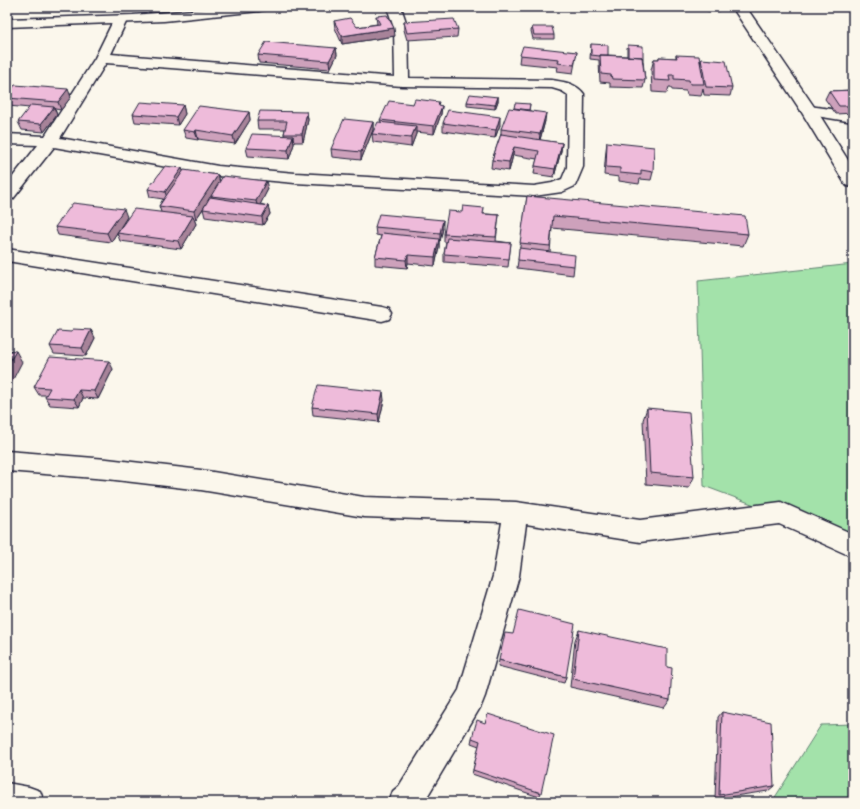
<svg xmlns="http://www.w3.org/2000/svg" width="860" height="809" viewBox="0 0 860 809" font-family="'Comic Neue',sans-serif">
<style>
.green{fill:#a3e2aa;stroke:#628272}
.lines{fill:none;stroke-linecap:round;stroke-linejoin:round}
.minor-casing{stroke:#22223b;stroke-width:3}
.tertiary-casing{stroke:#22223b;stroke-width:3}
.secondary-casing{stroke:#22223b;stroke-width:3}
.minor{fill:#fbf7ec;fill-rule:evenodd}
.tertiary{fill:#fbf7ec;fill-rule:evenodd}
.secondary{fill:#fbf7ec;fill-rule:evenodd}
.wall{fill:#cda1bb;stroke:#22223b}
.shaded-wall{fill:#a78399;stroke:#22223b}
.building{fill:#eebbda;stroke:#22223b}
</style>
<rect width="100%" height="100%" fill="#fbf7ec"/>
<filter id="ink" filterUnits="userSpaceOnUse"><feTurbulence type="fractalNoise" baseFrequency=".025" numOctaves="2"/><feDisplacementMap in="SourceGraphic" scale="8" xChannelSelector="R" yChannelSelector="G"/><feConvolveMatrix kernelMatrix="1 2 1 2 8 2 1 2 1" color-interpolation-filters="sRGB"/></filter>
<g filter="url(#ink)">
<path class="green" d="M853 264V542L704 486 698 281Z
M853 724V802H772L821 725Z"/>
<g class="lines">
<defs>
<path id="minor" d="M387 7H401L408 28 409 78 552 80C564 82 576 83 584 94L583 167 575 186 562 192 534 196 295 183 218 176 54 147 13 199 7 200V184L38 145 7 144V134L45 136 95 58 115 17H125L127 20 111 54 395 77 394 28ZM106 63 402 86 552 88 562 91 568 95 567 167 562 179 552 183 534 186 295 173 218 166 60 138Z
M809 106 853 112V122L804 114 801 111 804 108Z
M7 249 382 307 389 309 392 314 389 319 382 321 7 261Z
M7 451 107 459 201 470 364 497 516 502 640 520 781 502 853 534V557L779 524 640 542 526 524 519 576 485 696 481 706 424 802H389L393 791 399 786 459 690 493 576 502 522 364 517 201 490 107 479 7 471Z
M7 783 29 787 40 791 44 802H7Z"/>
<path id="tertiary" d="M732 7H746L817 111 853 168V187L847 186 844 182 801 111Z"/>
<path id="secondary" d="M230 7H266L264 10 259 11 164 21 7 27V19L133 15Z"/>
</defs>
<use href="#minor" class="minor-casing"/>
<use href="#tertiary" class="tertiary-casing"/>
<use href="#secondary" class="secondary-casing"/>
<use href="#minor" class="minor"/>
<use href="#tertiary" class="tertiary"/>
<use href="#secondary" class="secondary"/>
</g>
<path class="wall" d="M604 7H636V8H605Z
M660 7H679L678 10H662Z
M706 7H721L720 11H707Z
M376 16 395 36 342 44 335 28 334 21 357 27 377 24Z
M404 22 458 29 457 37 407 40 404 30Z
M532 27 554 35V39H533L531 31Z
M591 44 608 55 627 56V48L628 45 643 58V61L645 80 643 88 610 87V83L600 82 599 62V60L590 59Z
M336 48 337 55 330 69 259 63 258 55Z
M577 52 573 73 557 71 558 67 519 63 520 55Z
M676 55 700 64 701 59 732 88 730 96 704 95 703 88 701 96 687 95 686 91 672 90 671 87H669L667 93 652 92 651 70 654 59H659V57L676 58Z
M853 90V113L836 114 825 99 829 91Z
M7 95 71 97 61 110 55 109 57 115 44 132 22 130 18 122 30 108 8 106 7 104Z
M498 97V101L495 109 467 106V102Z
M413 104 442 106 441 114 434 134 416 132V134L411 147 373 142 372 134 381 122 380 120Z
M530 104 529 110 545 121 540 140 562 143 561 151 554 177 534 174 535 166 537 159 513 155 509 171 491 168 492 160 501 134V129L514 108Z
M183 105 185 114 178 125 135 122 133 114Z
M249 112 250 120 235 144 198 139V140L186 138 183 130Z
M307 112 308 120 303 142H294V144L289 159 248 156 246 148 284 136V134L285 129H258L257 121Z
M373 122V130L361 160 332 157 331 149Z
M443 123 500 125 495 138 443 131Z
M607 142 653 172 651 180 640 179 639 184 619 181V177L604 175 606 150Z
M183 171 218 175 220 181 268 189 260 204 268 206 270 214 263 225 205 217 203 209 196 219H194L196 224 181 249 120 241 117 233 161 212 159 206 163 199 150 197 148 189Z
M527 196 748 234 743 246 552 228 550 252 574 266 573 275 517 268Z
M462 212 499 215 496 241 511 243 508 267 444 262V254L446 242H444V234Z
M127 217 111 242 58 235 55 227Z
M375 227 443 228 440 241H439V247L435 266 408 263 407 268 375 265V257L381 236 376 235Z
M91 330 95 338 86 356 54 354 50 346Z
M113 369 98 399 83 398 79 407 50 405 45 397 46 395H39L34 387Z
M384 400 379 422 313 415 312 407Z
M647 408 694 477 689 488 646 484 643 420Z
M579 630 670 700 664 708 570 687 575 640Z
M499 660 566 677 564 683 498 666Z
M722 712 774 786 768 791 715 799 718 717Z
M485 723 541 793 539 797 472 774 479 746 471 743 472 738Z"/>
<path class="shaded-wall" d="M394 28 395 36 342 44V36Z
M336 48 337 55 330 69 329 61Z
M68 89 71 97 61 110 58 102Z
M498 97V101L495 109V105Z
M183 105 185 114 178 125 176 117Z
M442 106 441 114 434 134V126Z
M54 107 57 115 44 132 41 124Z
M249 112 250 120 235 144 233 136Z
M307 112 308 120 303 142 302 134Z
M546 113 545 121 539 143 540 134Z
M500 117V125L495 138 496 130Z
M373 122V130L361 160V152Z
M416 126V134L411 147V138Z
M196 130 198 139V140L195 132Z
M293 136 294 144 289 159 288 150Z
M562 143 561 151 554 177 555 169Z
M514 147 513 155 509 171V162Z
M182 168 185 176 168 200 165 192Z
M218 175 220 183 196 219 194 211Z
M266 181 268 189 258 209 256 201Z
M268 206 270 214 263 225 262 217Z
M124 209 127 217 111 242 107 233Z
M193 216 196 224 181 249 178 241Z
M443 220V228L440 241V233Z
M439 239V247L435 266V257Z
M408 255V263L407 268 406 260Z
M91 330 95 338 86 356 82 348Z
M16 351 22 362 7 391V366Z
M109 361 113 369 98 399 94 391Z
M79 390 83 398 79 407 74 399Z
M383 392 384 400 379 422 378 414Z"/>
<path class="building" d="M387 15 394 28 342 36 334 21 350 18 357 27 380 24 376 16Z
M454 19 458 29 407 33 404 22Z
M532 27H552L554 35H534Z
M266 42 336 48 329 61 258 55Z
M591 44 608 45V55H600V56L591 55Z
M628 45 643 46V58H642V57L628 56Z
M523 46 577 52 574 65 558 63 559 59 520 55Z
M600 55 642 57 645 80 612 79 611 75 601 74Z
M676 55 699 56 704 84H690L689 80 674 79V75H669L670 81 654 80V59H659V57L677 58Z
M701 59 726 61 732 88 706 87Z
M15 85 68 89 58 102 7 98V95Z
M853 90V106H839L829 91Z
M470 94 498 97 495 105 467 102Z
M415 99 439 102 438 105 442 106 434 126 380 120 389 101 413 104Z
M140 102 183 105 176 117 133 114Z
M515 103 530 104 529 110 514 108Z
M31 105 54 107 41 124 18 122Z
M199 106 249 112 233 136 196 130 195 132 183 130Z
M509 108 546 113 540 134 501 129Z
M448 110 500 117 496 130 443 123Z
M260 111 307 112 302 134H284L287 121H257Z
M344 119 373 122 361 152 331 149Z
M378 122 416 126 411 138 372 134Z
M252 134 293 136 288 150 246 148Z
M501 134 562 143 555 169 535 166 539 151 514 147 509 162 492 160Z
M607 142 654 147 653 172 641 170V175L620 173V168L606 167Z
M165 166 182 168 165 192 148 189Z
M184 170 218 175 194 211 159 206Z
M223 176 266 181 256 201 211 196Z
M527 196 745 216 748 234 553 216 550 246 520 243Z
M210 197 268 206 262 217 203 209Z
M73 203 124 209 107 233 55 227Z
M463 206 484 208 483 214 499 215 496 237 444 234 448 211 462 212Z
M134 209 193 216 178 241 117 233Z
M379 214 443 220 440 233 375 227Z
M382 233 439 239 435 257 408 255 406 260 375 257Z
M447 238 511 243 509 259 444 254Z
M519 248 575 255 574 266 518 260Z
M73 329 91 330 82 348 50 346 58 331 71 332Z
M7 350 16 351 7 366Z
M50 357 109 361 94 391 79 390 74 399 45 397 50 388 34 387Z
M318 385 383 392 378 414 312 407Z
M647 408 689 412 694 477 650 473Z
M519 610 575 624 566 677 499 660 505 633 513 634Z
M579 630 667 649V667L672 668 670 700 573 679Z
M722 712 771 722 774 786 719 795Z
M488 714 554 735 541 793 473 770 480 741 472 738 477 720 485 723Z"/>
</g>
<rect width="860" height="809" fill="none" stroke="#fbf7ec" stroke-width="24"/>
<rect x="12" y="12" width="836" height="785" fill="none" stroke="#22223b" stroke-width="1.5" filter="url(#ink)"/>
</svg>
